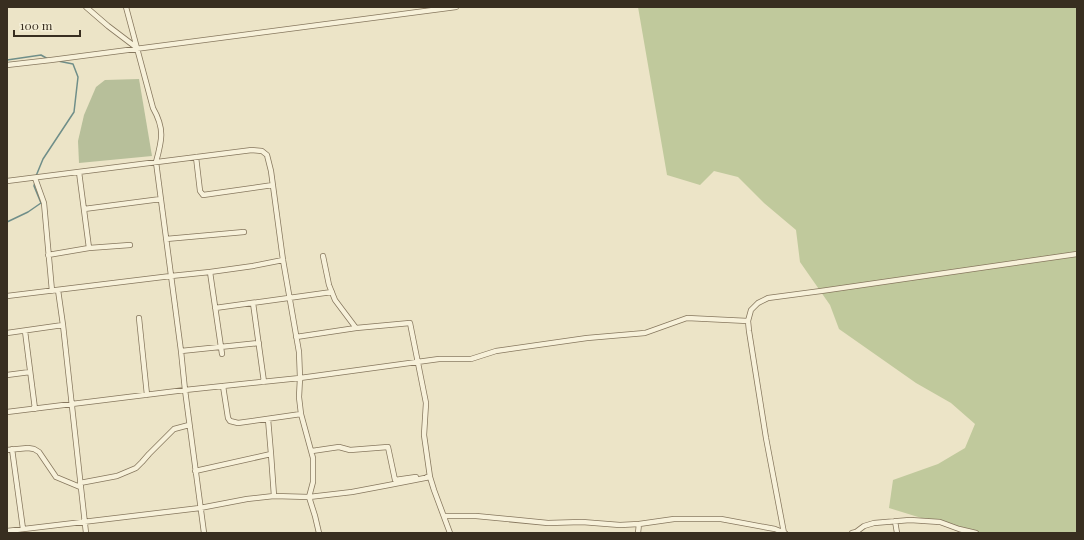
<svg xmlns="http://www.w3.org/2000/svg" width="1084" height="540" viewBox="0 0 1084 540" font-family="'Playfair Display',serif">
<style>
.green{fill:#c0c99c}
.cemetery{fill:#b7bf9a}
.lines{fill:none;stroke-linecap:round;stroke-linejoin:round}
.stream{stroke:#6f8e89;stroke-width:1.5}
.minor-casing{stroke:#86775e;stroke-width:6}
.minor{stroke:#f7f1da;stroke-width:4.5}
</style>
<rect width="100%" height="100%" fill="#ece4c7"/>
<path class="green" d="M638 7H1077V533H970L889 508 893 480 938 464 965 448 975 424 951 403 916 383 839 329 830 305 800 262 796 230 764 203 738 177 714 171 700 185 667 175Z"/>
<path class="cemetery" d="M139 79 152 156 79 163 78 141 84 115 96 87 105 80Z"/>
<g class="lines">
<path class="stream" d="M7 60 41 55 48 59
M36 176 43 159 74 112 78 77 73 64 58 61
M7 222 28 212 41 203 34 186 35 182"/>
<defs>
<path id="minor" d="M86 7 108 26 137 48
M126 7 153 108C165 129 162 140 156 162L181 351 185 390 204 533
M7 65 51 60 456 7
M196 157 200 191 203 195 273 185
M79 172 89 248
M35 178 44 203 52 291
M7 181 252 150 262 151 267 155 271 171 283 260 299 352 300 378 299 397 301 414 313 458V482L309 497 315 516 319 533
M84 209 161 199
M166 239 244 232
M48 255 89 248 130 245
M323 256 329 285 335 300 356 328 410 323 426 403 424 435 430 477H427
M210 272 222 354
M58 290 63 325 86 533
M7 296 171 276 210 272 253 266 283 260
M253 303 264 382
M215 308 332 292
M139 318 147 395
M25 331 35 409
M7 333 63 325
M296 337 356 328
M181 351 259 343
M7 375 30 372
M223 386 228 418 230 421 238 423 301 414
M7 412 185 390 300 378 439 359H471L496 351 587 338 645 333 687 318 748 321
M12 449 23 529
M7 450 28 448 34 449 39 452 56 477 80 487
M312 451 339 447 350 450 388 447 395 480 416 477
M271 454 274 496
M195 471 271 454 268 419
M80 483 117 476 136 468 142 462 149 454 174 429 189 425
M444 516H476L548 523 582 522 620 525 639 524 674 519H721L775 529 785 533
M895 521 897 533
M7 531 200 508 247 499 274 496 309 497 352 492 389 485 430 477 434 490 450 533
M638 533 639 524
M784 533 766 438 749 331 748 321 751 310 758 303 768 298 821 291 1077 254
M852 533 856 532 864 526 874 523 910 520 940 522 959 529 976 533"/>
</defs>
<use href="#minor" class="minor-casing"/>
<use href="#minor" class="minor"/>
</g>
<rect width="1084" height="540" fill="none" stroke="#382e20" stroke-width="16"/>
<path d="M14 30v6h66v-6" fill="none" stroke="#382e20" stroke-width="2"/>
<text x="20" y="30" font-size="12" fill="#382e20" stroke="#f4eed6" stroke-width="3" paint-order="stroke">100 m</text>
</svg>
